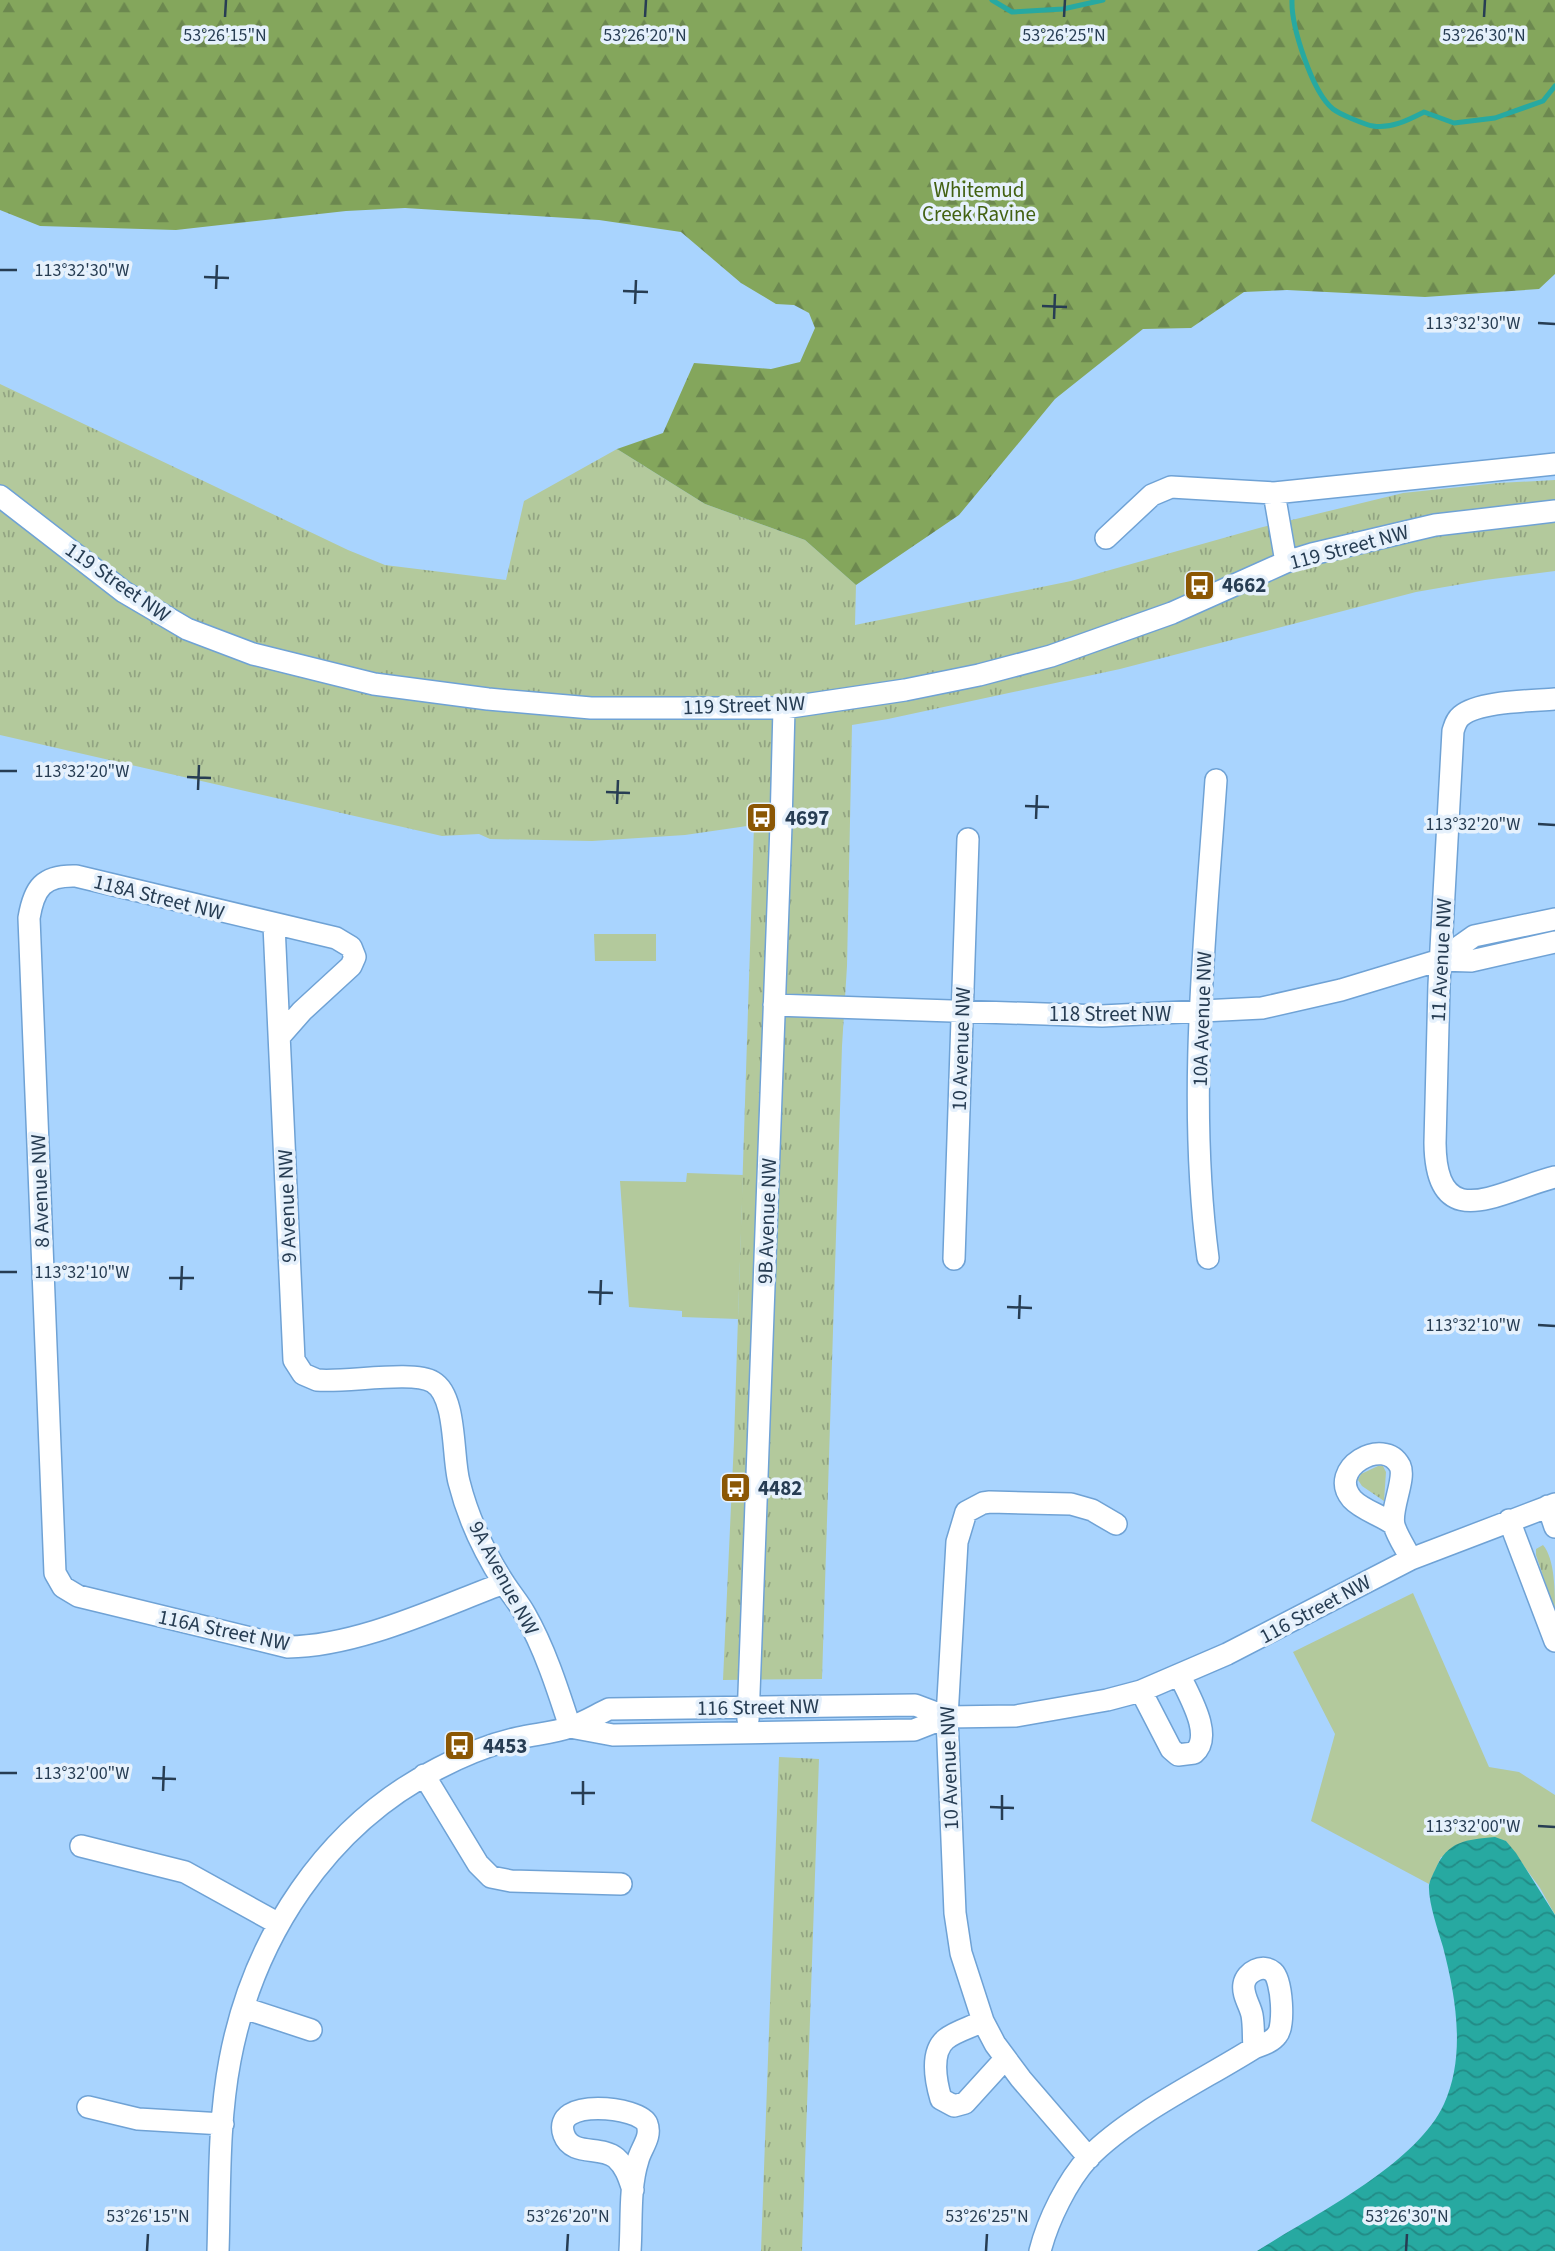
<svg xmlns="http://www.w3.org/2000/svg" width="1555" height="2251" viewBox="0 0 1555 2251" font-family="'Source Sans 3',sans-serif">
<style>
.grass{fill:url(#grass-tufts)}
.forest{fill:url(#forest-firs)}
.park{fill:#b3c99c}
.water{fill:url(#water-waves)}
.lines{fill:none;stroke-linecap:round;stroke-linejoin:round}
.stream{stroke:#27a9a1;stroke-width:5}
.minor-casing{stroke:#6fa2d5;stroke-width:24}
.minor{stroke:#fff;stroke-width:21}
.ticks{fill:none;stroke:#273d53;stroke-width:2.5}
.labels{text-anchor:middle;stroke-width:7;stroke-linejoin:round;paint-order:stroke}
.park-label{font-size:21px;fill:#426112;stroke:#e6f1fc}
.street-label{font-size:21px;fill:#273d53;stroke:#e6f1fc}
.poi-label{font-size:21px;font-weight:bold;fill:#273d53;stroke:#e6f1fc;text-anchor:start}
.ticks-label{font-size:18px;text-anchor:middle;fill:#273d53;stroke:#e6f1fc;stroke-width:7;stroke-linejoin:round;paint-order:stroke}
</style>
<defs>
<pattern id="grass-tufts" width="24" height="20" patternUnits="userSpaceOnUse" patternTransform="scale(1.75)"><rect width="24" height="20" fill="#b3c99c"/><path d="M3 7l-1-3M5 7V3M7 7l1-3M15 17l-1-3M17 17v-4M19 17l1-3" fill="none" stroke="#92a482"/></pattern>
<pattern id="forest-firs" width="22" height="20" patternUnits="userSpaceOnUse" patternTransform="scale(1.75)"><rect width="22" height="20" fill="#84a65c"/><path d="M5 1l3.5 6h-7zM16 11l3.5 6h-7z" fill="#6c884f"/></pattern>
<pattern id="water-waves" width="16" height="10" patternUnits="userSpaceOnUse" patternTransform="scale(1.75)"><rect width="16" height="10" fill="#27a9a1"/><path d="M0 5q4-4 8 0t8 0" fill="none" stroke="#228b86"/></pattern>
</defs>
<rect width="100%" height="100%" fill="#a9d4fe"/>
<path class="grass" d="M0 384 348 550 385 565 506 580 524 501 617 449 705 504 805 540 856 585 855 625 1071 581 1259 528 1403 493 1498 483 1555 480V571L1485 580 1416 592 1120 669 888 719 852 725 847 966 842 1046 822 1679 723 1680 734 1441 754 825 685 835 592 841 490 839 479 834 442 836 0 735Z
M1378 1466H1383L1386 1472 1384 1501 1362 1486 1358 1480 1361 1474Z
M1543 1545C1555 1559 1555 1592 1555 1612L1536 1555V1549Z
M779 1757 819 1759 802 2251H761Z"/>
<path class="forest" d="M0 0H1555V274L1539 289 1425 297 1287 290 1244 292 1191 328 1143 329 1055 399 959 515 856 585 805 540 705 504 617 449 663 433 694 363 771 369 800 362 815 328 809 313 794 305 776 304 741 283 681 232 599 220 405 208 346 211 176 230 40 226 0 210Z"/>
<path class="park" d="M594 934H656V961H595Z
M687 1173 743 1175 738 1319 682 1317V1311L629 1307 620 1181 686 1182Z
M1413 1593 1489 1767 1519 1772 1555 1795V1915L1540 1888 1506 1841 1441 1857 1429 1884 1311 1821 1335 1734 1293 1652Z"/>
<path class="water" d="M1495 1837 1506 1841 1516 1853 1555 1915V2251H1257C1312 2216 1416 2165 1444 2104 1466 2056 1456 1997 1443 1947 1438 1930 1428 1902 1429 1885 1430 1880 1433 1874 1435 1870 1448 1840 1466 1840 1495 1837Z"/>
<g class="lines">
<path class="stream" d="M992 0 1012 12 1063 9 1103 0
M1292 0C1291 26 1312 92 1333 109 1339 114 1366 125 1373 126 1391 129 1408 120 1424 112L1454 123 1495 118 1543 101 1555 86"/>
<defs>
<path id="minor" d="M1274 493 1286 562
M0 496 124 592 187 629 253 654 374 684 488 699 591 708H784L905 690 979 675 1051 656 1172 613 1286 562 1312 554 1435 525 1555 511
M1106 538 1152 495 1171 487 1274 493 1555 464
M1555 699C1531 701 1479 701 1461 716 1456 720 1455 725 1453 731L1439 985 1435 1143C1436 1237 1499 1191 1555 1177
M274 925 294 1360 303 1374 317 1380C345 1383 413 1370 433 1382 457 1396 452 1456 459 1482 468 1518 484 1552 504 1583 511 1594 519 1603 525 1614 545 1649 558 1690 570 1727
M1440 960 1471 961 1555 942
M774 1005 1102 1016 1262 1008 1341 990 1440 960 1474 936 1555 919
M280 1036 302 1011 351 966 355 957 351 947 336 938 76 876C43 875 34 888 29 918L55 1573 63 1587 78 1596 288 1647C359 1646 437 1608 504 1583
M1208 1258C1187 1099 1205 939 1216 780
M954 1259 968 839
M1548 1506 1555 1527
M1509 1520 1555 1641
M1393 1524C1381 1515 1362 1510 1352 1499 1326 1469 1384 1435 1400 1466 1406 1479 1390 1509 1394 1525 1397 1536 1406 1549 1411 1559
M1141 1691 1171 1749 1178 1755 1194 1753C1214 1736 1189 1696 1180 1676
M748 1720 781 825 784 708
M570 1727 613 1735 914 1730 947 1717 1016 1716 1107 1700 1141 1691 1227 1654 1411 1559 1555 1504
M424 1775 478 1864 491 1877 511 1881 621 1884
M81 1846 185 1872 279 1924
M244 2008 311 2030
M983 2021C972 2027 956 2031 946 2039 930 2052 936 2082 941 2099L954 2106 965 2103 1005 2059
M88 2107 138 2119 223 2124
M1089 2158 1021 2079 995 2044 983 2021 961 1953 955 1913 947 1717 957 1542 966 1512 983 1503 990 1502 1071 1504 1092 1510 1116 1524
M218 2251C220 2188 218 2123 230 2060 253 1938 326 1825 439 1768 464 1755 491 1744 518 1738 535 1734 554 1733 570 1727 584 1723 596 1715 609 1709L915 1705 947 1717
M630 2251C632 2221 629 2188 638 2160 641 2148 652 2137 647 2124 641 2107 550 2096 564 2135 572 2157 601 2145 616 2158 626 2167 629 2178 633 2190
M1040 2251C1048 2220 1067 2181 1089 2157 1130 2115 1203 2080 1254 2048 1262 2045 1272 2042 1277 2035 1285 2026 1282 1980 1273 1972 1263 1963 1246 1972 1244 1984 1242 1995 1250 2005 1252 2015 1254 2026 1253 2037 1254 2048"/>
</defs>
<use href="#minor" class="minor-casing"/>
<use href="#minor" class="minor"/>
</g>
<path class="ticks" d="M225 17 226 0M645 17 646 0M1064 17 1065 0M1484 17 1485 0M0 270H17M204 277 229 278M216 289 217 265M623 291 648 292M635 304 636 280M1042 306 1067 307M1054 319 1055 294M1538 323 1555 324M0 771H17M187 777 211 778M198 790 199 765M606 792 630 793M617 804 618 780M1025 806 1049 807M1036 819 1037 795M1538 824 1555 825M0 1272H17M169 1278H194M181 1290 182 1266M588 1292 613 1293M600 1305 601 1280M1007 1307 1032 1308M1019 1319 1020 1295M1538 1325 1555 1326M0 1773H17M152 1778 176 1779M163 1791 164 1766M571 1793H595M583 1805V1781M990 1807 1014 1808M1002 1820V1795M1538 1826 1555 1827M147 2251 148 2234M567 2251 568 2234M986 2251 987 2234M1406 2251 1407 2234"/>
<defs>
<symbol id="bus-square" viewBox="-11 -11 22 22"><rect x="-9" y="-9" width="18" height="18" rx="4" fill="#8b5704" stroke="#e6f1fc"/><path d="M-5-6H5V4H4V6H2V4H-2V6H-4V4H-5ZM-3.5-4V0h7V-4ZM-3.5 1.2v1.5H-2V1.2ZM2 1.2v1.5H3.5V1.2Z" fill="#fff"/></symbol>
</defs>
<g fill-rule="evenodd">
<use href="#bus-square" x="1182" y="568" width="35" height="35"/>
<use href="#bus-square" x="744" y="800" width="35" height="35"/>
<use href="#bus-square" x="718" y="1470" width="35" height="35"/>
<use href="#bus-square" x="442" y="1728" width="35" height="35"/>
</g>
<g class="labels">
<g class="park-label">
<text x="979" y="197">Whitemud<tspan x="979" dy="24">Creek Ravine</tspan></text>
</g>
<g class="street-label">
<text transform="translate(1349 547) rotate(-15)" y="7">119 Street NW</text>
<text transform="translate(118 582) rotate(35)" y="7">119 Street NW</text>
<text transform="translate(744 705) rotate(-2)" y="7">119 Street NW</text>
<text transform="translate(159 897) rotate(14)" y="7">118A Street NW</text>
<text transform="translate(1441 960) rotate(-87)" y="7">11 Avenue NW</text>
<text x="1110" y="1021">118 Street NW</text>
<text transform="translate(1202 1019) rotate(-88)" y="7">10A Avenue NW</text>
<text transform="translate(961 1049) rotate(-88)" y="7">10 Avenue NW</text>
<text transform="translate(40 1191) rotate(-92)" y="7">8 Avenue NW</text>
<text transform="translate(287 1206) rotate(-92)" y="7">9 Avenue NW</text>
<text transform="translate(767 1221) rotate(-88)" y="7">9B Avenue NW</text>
<text transform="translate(504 1578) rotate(62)" y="7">9A Avenue NW</text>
<text transform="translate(1315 1609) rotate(-28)" y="7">116 Street NW</text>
<text transform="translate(224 1630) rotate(12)" y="7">116A Street NW</text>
<text transform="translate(758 1707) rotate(-1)" y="7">116 Street NW</text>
<text transform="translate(949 1768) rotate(-92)" y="7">10 Avenue NW</text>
</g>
<g class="poi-label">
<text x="1222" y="592">4662</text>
<text x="785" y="825">4697</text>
<text x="758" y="1495">4482</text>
<text x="483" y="1753">4453</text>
</g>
</g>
<g class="ticks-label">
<text x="225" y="41">53°26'15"N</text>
<text x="645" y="41">53°26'20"N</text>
<text x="1064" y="41">53°26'25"N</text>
<text x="1484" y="41">53°26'30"N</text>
<text x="82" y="276">113°32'30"W</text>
<text x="1473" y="329">113°32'30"W</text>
<text x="82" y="777">113°32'20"W</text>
<text x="1473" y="830">113°32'20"W</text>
<text x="82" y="1278">113°32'10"W</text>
<text x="1473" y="1331">113°32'10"W</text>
<text x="82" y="1779">113°32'00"W</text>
<text x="1473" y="1832">113°32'00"W</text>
<text x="148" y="2222">53°26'15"N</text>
<text x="568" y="2222">53°26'20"N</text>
<text x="987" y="2222">53°26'25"N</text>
<text x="1407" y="2222">53°26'30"N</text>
</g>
</svg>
